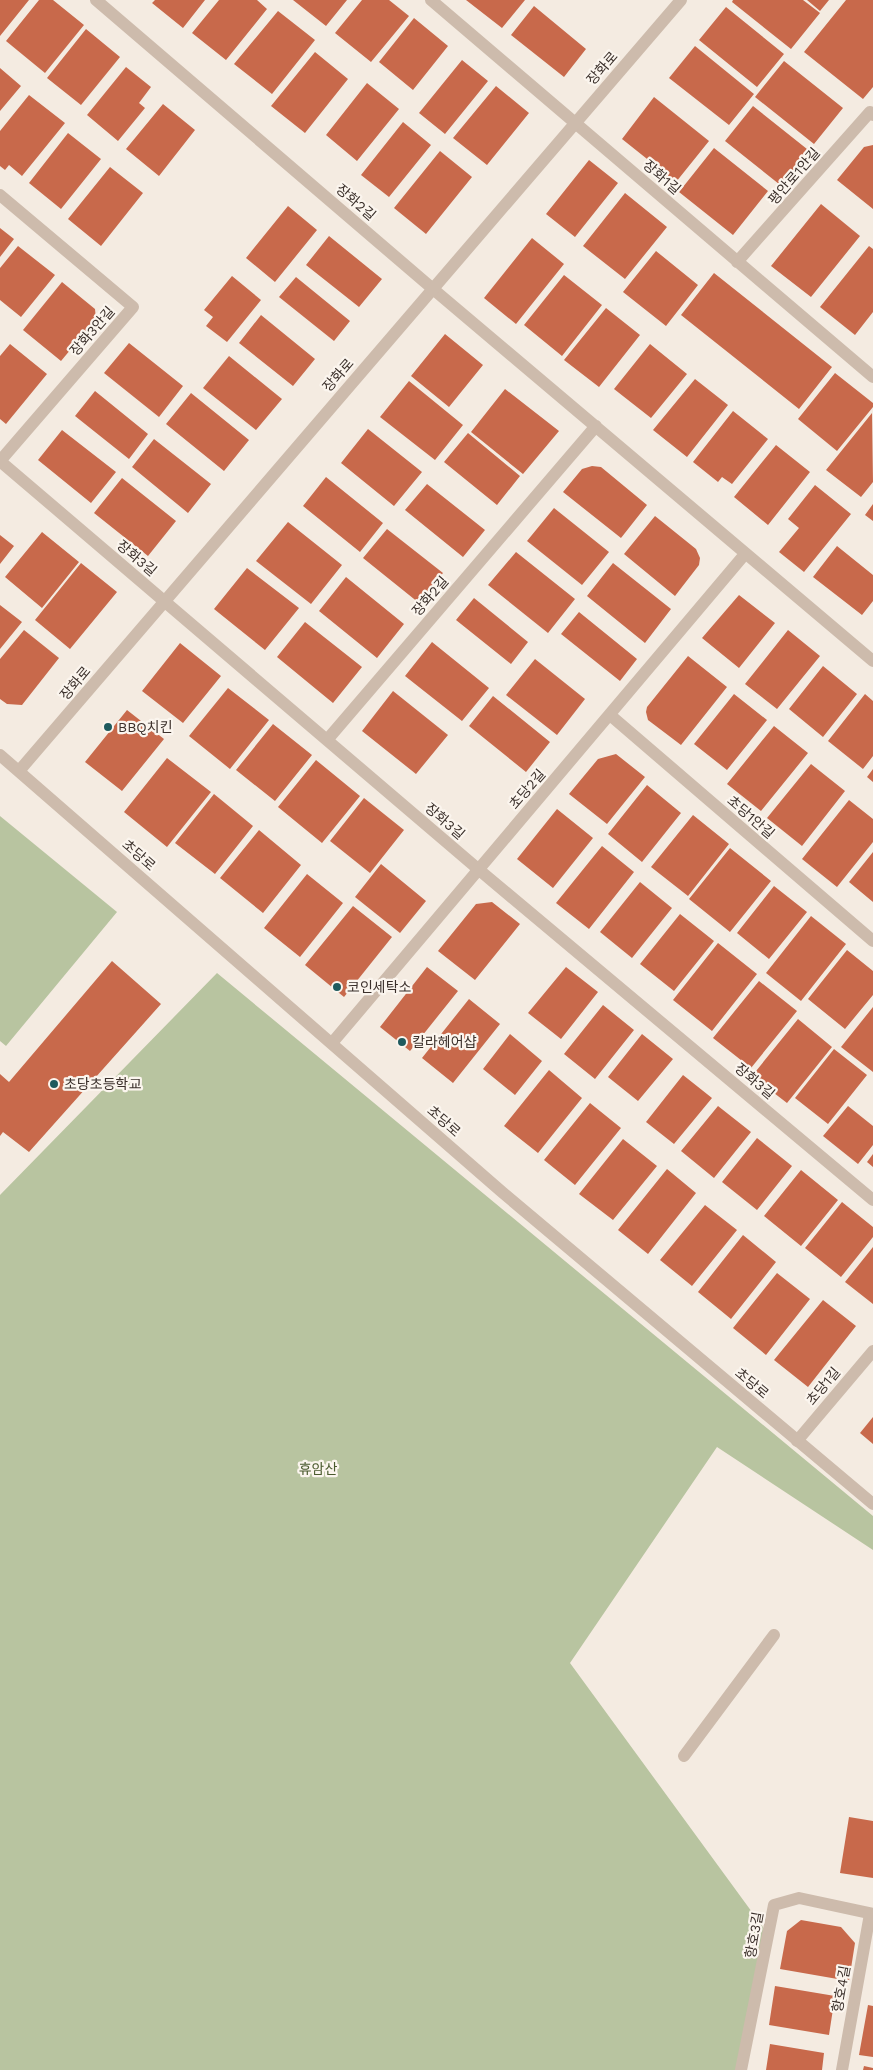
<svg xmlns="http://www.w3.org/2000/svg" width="873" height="2070" viewBox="0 0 873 2070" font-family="'Work Sans','Noto Sans KR',sans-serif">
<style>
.green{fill:#b8c4a0}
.building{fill:#c8694b}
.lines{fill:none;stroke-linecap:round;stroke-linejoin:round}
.service{stroke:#cdbbac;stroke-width:12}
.minor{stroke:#cdbbac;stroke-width:12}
.tertiary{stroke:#cdbbac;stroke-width:12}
.poi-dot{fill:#1f5a5e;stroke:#fbf5ee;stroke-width:2}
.labels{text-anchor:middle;stroke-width:4.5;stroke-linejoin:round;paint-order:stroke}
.street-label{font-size:14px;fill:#3b302b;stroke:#fbf5ee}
.poi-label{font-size:14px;fill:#3b302b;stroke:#fbf5ee;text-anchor:start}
.park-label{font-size:14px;fill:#4a5a2e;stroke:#fbf5ee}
</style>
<rect width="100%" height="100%" fill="#f4ebe1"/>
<path class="green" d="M0 816 117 912 6 1046 0 1041Z
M217 973 873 1516V1550L717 1447 570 1663 768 1934 736 2070H0V1195Z"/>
<path class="building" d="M0 0H29L0 36Z
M39 0H53L84 25 45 73 6 41Z
M155 0H205L183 28 152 3Z
M219 0H257L267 9 226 60 192 33Z
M293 0H347L326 26Z
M362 0H389L409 16 371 62 335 33Z
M466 0H525L502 28Z
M733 0H803L820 13 791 49 732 2Z
M807 0H829L820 11Z
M846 0H873V87L863 99 804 52Z
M534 6 586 49 564 77 511 35Z
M726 7 784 54 757 87 699 40Z
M278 11 315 40 272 94 234 64Z
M414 18 448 46 413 90 379 62Z
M86 29 120 57 81 105 47 78Z
M695 46 754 94 729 125 669 78Z
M315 52 348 79 305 133 271 106Z
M462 60 488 81 445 134 419 113Z
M784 61 843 108 814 144 755 97Z
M126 67 151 87 139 103 145 108 118 141 87 115Z
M0 68 21 86 0 111Z
M367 83 399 109 357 161 326 135Z
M496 86 529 113 487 165 453 138Z
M29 95 65 123 22 176 9 165 5 170 0 166V131Z
M654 97 709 141 676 182 622 139Z
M163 104 195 130 159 176 126 149Z
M753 106 812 153 784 188 725 141Z
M403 122 431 145 389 197 361 175Z
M68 133 101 159 61 209 29 183Z
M873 145V209L837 180 864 147Z
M714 148 768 191 733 235 679 192Z
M440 151 472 177 426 234 394 208Z
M589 160 618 183 575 237 546 214Z
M110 167 143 193 101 246 68 219Z
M625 193 667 227 625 279 583 246Z
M821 204 860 236 811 297 771 266Z
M288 206 317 230 275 282 246 258Z
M0 228 14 239 0 257Z
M329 236 382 279 359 307 306 265Z
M532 238 564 264 516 324 484 298Z
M18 246 55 275 21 317 0 300V268Z
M869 246 873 249V312L855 335 820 307Z
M656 251 698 285 666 326 623 292Z
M714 273 832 367 799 409 681 315Z
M564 275 602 305 562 356 524 325Z
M232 276 261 300 227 342 206 326 213 317 204 310Z
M296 277 350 321 334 341 279 297Z
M62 282 95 309 96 319 61 361 23 330Z
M606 308 640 335 599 387 564 360Z
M261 315 315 359 293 386 239 343Z
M445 334 483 365 449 407 411 376Z
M129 343 183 386 159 417 104 373Z
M10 344 47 374 6 424 0 419V356Z
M650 344 687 374 651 418 614 389Z
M229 356 282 399 256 430 203 388Z
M835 373 873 403V407L837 451 798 419Z
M695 379 728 405 687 457 653 430Z
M409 381 463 425 435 460 380 417Z
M505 389 559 431 523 474 471 432Z
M95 391 148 434 129 459 75 416Z
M191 393 249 440 224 471 166 424Z
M733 411 768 439 732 484 722 477 718 482 693 462Z
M872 413 873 482 861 497 826 470Z
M368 429 422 472 394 506 341 463Z
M62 430 116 472 91 503 38 460Z
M468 433 520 476 497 505 444 462Z
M154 439 211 484 188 513 132 467Z
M776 445 810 472 768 525 734 497Z
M592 466 601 467 647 505 621 538 563 492 582 469Z
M326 477 383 523 360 552 303 506Z
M122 478 176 521 148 556 94 513Z
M427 484 485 530 463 557 405 510Z
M815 485 851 514 804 572 779 552 799 528 788 519Z
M873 504V521L865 515Z
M554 508 609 552 582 585 527 541Z
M655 516 696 549 700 558 699 565 675 596 624 554Z
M288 522 342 565 311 604 256 561Z
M387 529 443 573 419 603 363 558Z
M42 532 79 562 42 608 5 577Z
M0 535 14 546 0 564Z
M837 546 873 575V601L862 615 813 577Z
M516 552 575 599 548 633 488 585Z
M81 563 117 592 70 649 35 620Z
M613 563 671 609 645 643 587 596Z
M247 568 299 608 265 650 214 609Z
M346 577 404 624 377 658 319 611Z
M739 595 775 623 739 668 702 638Z
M474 598 528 642 511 664 456 620Z
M0 605 22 622 0 649Z
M579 612 637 659 620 681 561 634Z
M305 622 362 667 333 703 277 657Z
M24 630 59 658 22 705 7 704 0 699V659Z
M788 630 820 656 777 709 745 684Z
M432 642 489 688 462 721 405 676Z
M180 643 221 676 183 723 142 691Z
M688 656 727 687 681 745 648 720 646 712 647 707Z
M535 659 585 699 557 735 506 695Z
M823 666 857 694 823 737 789 709Z
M228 688 269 720 230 769 189 736Z
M393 691 448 735 416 774 362 731Z
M734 694 767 720 727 770 694 744Z
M865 694 873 701V756L863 769 828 741Z
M493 696 550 742 526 772 469 726Z
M127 710 164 739 122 791 85 762Z
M273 724 312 755 275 801 236 770Z
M774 726 808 753 761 811 727 784Z
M616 754 645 777 607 824 569 794 598 759Z
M167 758 211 792 167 847 124 812Z
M316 760 360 796 322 843 278 807Z
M811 764 845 791 802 846 767 818Z
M873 769V782L867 777Z
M647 785 681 813 642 862 608 834Z
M214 794 253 826 215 874 175 843Z
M364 798 404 830 370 873 330 841Z
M849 800 873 819V842L837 887 802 859Z
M557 809 593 838 553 888 517 859Z
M693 815 729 844 688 896 651 867Z
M259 830 301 865 263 913 220 878Z
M602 846 634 872 589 929 556 903Z
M730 848 771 881 730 932 689 899Z
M873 852V902L849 882Z
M381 864 426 901 400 933 355 897Z
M307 874 343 903 300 957 264 928Z
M640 882 672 908 632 958 600 932Z
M774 886 807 912 769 959 737 933Z
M492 902 520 924 475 980 438 951 476 904Z
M353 906 392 937 344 997 305 965Z
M680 914 714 941 674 991 640 964Z
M811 916 846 944 801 1001 766 973Z
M718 943 757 974 712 1031 673 1000Z
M847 950 873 971V995L845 1029 808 999Z
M112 961 161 1004 29 1152 3 1132 0 1136V1074L9 1082Z
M427 967 458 991 410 1051 380 1027Z
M566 967 598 992 561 1039 528 1013Z
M759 981 797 1011 751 1068 713 1038Z
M469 999 500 1024 453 1083 422 1058Z
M603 1005 634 1030 595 1079 564 1054Z
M873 1007V1072L841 1047Z
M798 1019 832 1047 787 1103 752 1076Z
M510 1034 542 1061 515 1095 483 1069Z
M642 1034 673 1059 638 1101 608 1077Z
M834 1049 867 1075 828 1124 795 1098Z
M549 1070 582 1098 538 1153 504 1126Z
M683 1075 712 1098 674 1144 646 1122Z
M590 1103 621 1128 575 1185 544 1160Z
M718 1106 751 1132 714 1178 681 1151Z
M848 1106 873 1126V1145L858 1164 823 1136Z
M757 1138 792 1166 757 1210 722 1182Z
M623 1139 657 1166 613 1220 579 1194Z
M873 1154V1167L867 1162Z
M667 1169 696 1193 648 1254 618 1230Z
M801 1170 838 1200 801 1246 764 1216Z
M842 1202 873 1227V1237L841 1277 805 1248Z
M705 1205 737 1230 692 1286 660 1260Z
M743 1235 776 1262 731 1319 698 1292Z
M873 1247V1304L845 1282Z
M777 1273 810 1299 766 1355 733 1328Z
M823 1300 856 1326 808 1387 774 1360Z
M873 1417V1444L860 1433Z
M849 1817 873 1821V1878L840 1873Z
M801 1920 841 1927 855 1943 849 1981 780 1969 787 1931Z
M775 1986 835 1996 829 2035 769 2025Z
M868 2005 873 2006V2057L859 2055Z
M770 2044 824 2053 822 2070H766Z
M864 2066 873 2068V2070H863Z"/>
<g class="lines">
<path class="service" d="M684 1756 774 1635"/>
<path class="minor" d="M96 0 433 289 873 661
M431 0 873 377
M0 195 133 307 0 461
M737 262 870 112 873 115
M0 461 478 869 873 1200
M610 715 873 941
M327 740 596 426
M332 1043 745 554
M797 1441 873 1351
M741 2070 774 1905 799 1898 873 1914
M842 2070 870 1914"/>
<path class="tertiary" d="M0 755 502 1192 873 1504
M19 771 681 0"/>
</g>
<g class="poi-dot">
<circle cx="108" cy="727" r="5"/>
<circle cx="337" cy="987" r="5"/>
<circle cx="402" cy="1042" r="5"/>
<circle cx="54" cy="1084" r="5"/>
</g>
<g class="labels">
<g class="street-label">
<text transform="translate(602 68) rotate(-49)" y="5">장화로</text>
<text transform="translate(794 176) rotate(-49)" y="5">평안로1안길</text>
<text transform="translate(662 177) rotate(41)" y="5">장화1길</text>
<text transform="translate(356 202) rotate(41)" y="5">장화2길</text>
<text transform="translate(92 331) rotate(-49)" y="5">장화3안길</text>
<text transform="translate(338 375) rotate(-49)" y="5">장화로</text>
<text transform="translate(137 558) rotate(40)" y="5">장화3길</text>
<text transform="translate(430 596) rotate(-49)" y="5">장화2길</text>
<text transform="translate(75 683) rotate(-50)" y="5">장화로</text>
<text transform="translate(527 789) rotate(-49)" y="5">초당2길</text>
<text transform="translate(751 817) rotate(41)" y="5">초당1안길</text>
<text transform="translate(445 821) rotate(41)" y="5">장화3길</text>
<text transform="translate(139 855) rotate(41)" y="5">초당로</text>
<text transform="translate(755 1081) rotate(40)" y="5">장화3길</text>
<text transform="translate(444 1121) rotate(41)" y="5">초당로</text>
<text transform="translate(752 1383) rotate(40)" y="5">초당로</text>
<text transform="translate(823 1386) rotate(-50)" y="5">초당1길</text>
<text transform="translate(754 1935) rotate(-80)" y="5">항호3길</text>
<text transform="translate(841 1989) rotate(-80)" y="5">항호4길</text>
</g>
<g class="poi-label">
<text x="118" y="732">BBQ치킨</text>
<text x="347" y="992">코인세탁소</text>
<text x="412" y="1047">칼라헤어샵</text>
<text x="64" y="1089">초당초등학교</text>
</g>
<g class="park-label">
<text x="318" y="1474">휴암산</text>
</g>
</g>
</svg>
